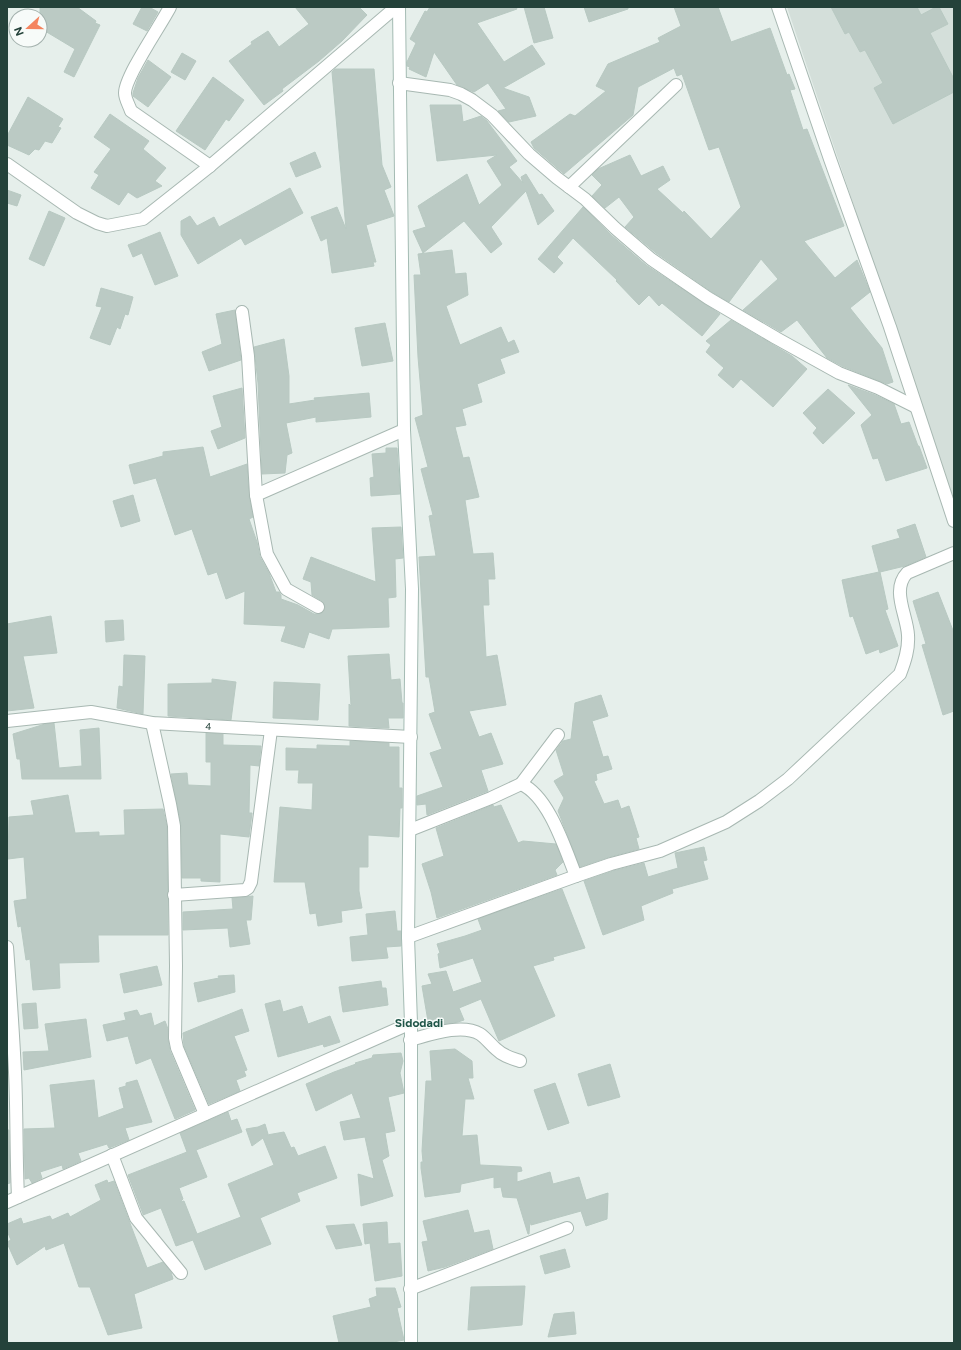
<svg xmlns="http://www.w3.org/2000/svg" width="961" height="1350" viewBox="0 0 961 1350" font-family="Figtree,sans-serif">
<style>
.built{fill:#d4dfda}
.building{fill:#bbcac4;stroke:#b8c9c2}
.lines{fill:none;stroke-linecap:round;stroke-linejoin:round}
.street-casing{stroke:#a8b8b2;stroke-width:14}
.secondary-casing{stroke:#a4bbb3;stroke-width:14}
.street{stroke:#fff;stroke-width:12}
.secondary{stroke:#fff;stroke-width:12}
.labels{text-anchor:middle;stroke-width:3;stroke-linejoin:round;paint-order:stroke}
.street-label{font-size:10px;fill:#24423a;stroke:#f7fbf9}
.quarter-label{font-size:12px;font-weight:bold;fill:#1f5548;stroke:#f7fbf9}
</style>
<rect width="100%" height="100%" fill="#e6efeb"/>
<path class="built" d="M787 7H954V505L853 203Z"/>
<path class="building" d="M40 7H77L96 21 95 23 100 25 74 77 64 72 75 49 40 28Z
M142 7H149L158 12 147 31 133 24Z
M295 7H359L367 15 342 41 319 61 282 89 283 91 264 105 229 61 252 44 251 42 268 31 279 47 309 24Z
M430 7H516L517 9 477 23 504 62 532 45 545 64 503 88 529 97 536 116 509 122 498 111 506 109 488 83 474 92 457 85 434 52 426 77 409 69 410 67 407 66V62L416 43 410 39 425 11 427 12Z
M524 7H544L553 38 534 43Z
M584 7H628V9L589 22Z
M674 7H718L731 42 770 28 787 75 789 74 795 89 790 90 803 130 807 129 844 226 804 241 835 278 857 260 870 292 850 308 882 348 893 382 887 384 842 366 827 358 797 320 781 332 743 310 778 279 761 259 729 302 712 292 656 253 625 227 634 217 619 197 605 208 592 196 602 185 592 175 598 169 630 155 641 176 663 166 670 180 657 189 683 213 684 211 711 239 741 207 719 147 709 150 682 74 677 76 674 68 638 87 633 115 564 174 534 148 531 142 570 114 575 116 606 91 596 86 608 64 660 42 658 38 681 26Z
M831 7H917L921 15 936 7H939L948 24 930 33 954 79V92L893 124 874 88 883 83 865 50 860 52 849 32 845 34Z
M182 53 196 61 185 80 171 72Z
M148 60 171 77 148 107 133 96V93L138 78Z
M335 69H374L382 165 391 187 384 190 394 216 366 225 376 262H373L374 266 332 273 327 238 321 241 311 217 337 207 346 229 332 72Z
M213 77 244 100 229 121 226 119 205 150 176 131Z
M28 97 63 119 58 127 61 128 52 143 45 141 39 150 35 149 29 155 7 145V136Z
M430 105H461L463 122 481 116 487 121 517 161 509 167 523 183 521 177 526 174 539 195 542 194 554 211 538 225 526 191 491 227 502 244 491 253 464 221 423 253 413 231 426 227 418 206 467 174 479 205 502 185 487 161 497 155 437 161Z
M110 114 149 141 143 149 166 168 155 181 162 186 137 198 128 192 119 205 91 188 99 175 94 172 111 149 94 137Z
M315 152 321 167 296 177 290 163Z
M290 188 303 213 245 245 241 238 198 264 181 235V221L190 216 197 226 214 217 219 227Z
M7 190 21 195 17 206 7 203Z
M583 207 610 234 646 265 720 314 702 336 662 303 659 306 649 295 639 305 616 281 617 280 573 238 557 257 563 263 554 273 538 259Z
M49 211 65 218 44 266 29 259Z
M160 232 178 276 155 285 142 253 133 257 128 245Z
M452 250 455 274 466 273 468 295 446 306 460 345 501 327 508 343 514 340 519 352 500 359 505 373 477 384 482 402 462 409 466 425 455 427 463 458 469 457 479 497 465 500 473 554 493 553 495 579H488L489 605H483L486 657 497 655 506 705 469 711 479 737 491 733 503 764 481 770 488 791 427 815 426 804 417 805V796L443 787 430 753 442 749 429 714 435 712 429 677H426L419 557 436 556 429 516 433 515 421 469 428 467 415 418 423 415 418 357 414 275H421L418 254Z
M101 288 133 297 128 315 125 314 120 329 117 327 110 345 90 338 102 307 96 306Z
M235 310 241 360 209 371 202 352 222 344 216 314Z
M731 320 792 356 807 369 773 407 741 379 733 388 718 375 724 368 706 352 711 345 706 341Z
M385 323 393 361 362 366 355 328Z
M284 339 289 376V404L315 400 314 398 369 393 371 417 316 422V417L286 423 292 453 287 455 285 473 262 474 258 383 254 347Z
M848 385 875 395 894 404 901 424 909 422 918 446H919L927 468 886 481 878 458 873 459 861 425 872 415Z
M242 388 245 438 218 449 211 431 222 427 213 396Z
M828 389 855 413 823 444 813 433 817 428 803 413Z
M203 447 210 477 247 464 249 496 253 517 249 519 257 542 260 557 269 573 276 592H279L281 595V599L298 605 314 614H318L322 613 325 607 322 601 312 595 311 582 303 579 311 557 376 582 372 528 401 527 403 558 395 559 396 597 388 598 389 627 332 629 329 639 309 632 304 648 281 641 286 626 244 624 245 591 226 599 217 572 208 575 192 529 175 535 156 478 134 484 129 465 163 456V452Z
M386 448H397L400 494 371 496 370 478 374 477 372 454 386 453Z
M133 495 140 521 121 527 113 501Z
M915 524 926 557 905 566 880 572 888 609 885 610 898 646 880 653 879 649 866 654 853 616 850 617 842 580 879 572 872 546 900 538 897 530Z
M938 592 954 633V711L943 715 922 645 926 644 913 601Z
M51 616 57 653 23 656 34 708 7 711V624Z
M123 620 124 640 106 642 105 621Z
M389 654 391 680 400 679 402 703H403V718H388L389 728 349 726V704L351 706 348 656Z
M124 655 145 656 143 714 117 708 119 686 123 687Z
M212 679 236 682 231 720 168 716V684L212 683Z
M274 682 320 684 318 720 273 718Z
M601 695 608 716 592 721 603 757 608 756 612 769 596 774 597 780 594 781 604 804 618 800 621 809 629 806 639 837 636 838 639 849 609 857 580 867 558 811 564 798 554 781 564 775 556 750 563 741 571 739 575 703Z
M54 723 59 768 82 766 80 730 99 728 101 779H22L20 759H17L13 734 45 724Z
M206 733 223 734V745L261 746 259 766 250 765 249 813H252L249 837 220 834V882L201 881V878H182L181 825 171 774 187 773 188 785 211 786V762H206Z
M350 741 389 743V747H399V788H402V808H400L399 837 368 835V867H359V891L362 908 341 911 342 922 318 926 316 913 310 914 305 882H274L280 807 312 810 313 783H298L299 770H286V748L317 749V745L350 746Z
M68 795 75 833 99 832V836L125 835 124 810 163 809 167 827 168 935H98L99 962 59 963 60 988 33 990 30 959 26 960 21 926 18 927 14 901 27 899 24 857 8 859 9 817 34 815 31 801Z
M493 805 494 807 501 805 518 843 523 841 556 844 563 862 555 870 557 875 437 918 431 892 422 864 444 856 436 828Z
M704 847 707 860 703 861 708 879 672 889 673 893 641 906 644 920 603 935 584 881 613 871 644 863 648 877 678 868 675 853Z
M562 889 585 948 553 957 554 960 533 966 555 1016 499 1041 481 999 459 1008 464 1020 458 1022 429 1027 422 986 432 984 428 974 446 971 453 992 482 982 473 958 440 968 438 954 440 953 437 944 465 936 482 930 478 919Z
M253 896 251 920H246L250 944 230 947 228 928 183 930V912L233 909 232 898Z
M395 911 397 931H401V946L386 947 388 958 352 961 350 937 368 935 366 914Z
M157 966 162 985 124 993 120 974Z
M234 975 235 992 198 1002 194 983 219 978 218 976Z
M381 981 382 988H386L388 1005 343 1012 339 987Z
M280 1000 283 1012 302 1006 308 1024 330 1016 340 1042 324 1047 323 1044 278 1057 265 1004Z
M36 1003 38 1028 24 1029 22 1004Z
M242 1009 249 1031 234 1036 247 1070 244 1071 246 1076 236 1080 240 1091 209 1104 184 1046 183 1033Z
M137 1010 140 1016 151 1013 154 1026 165 1021 168 1029V1039L170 1051 195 1110 175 1119 151 1058 136 1064 128 1036 107 1041 103 1025 126 1020 124 1013Z
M86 1019 91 1057 24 1070 23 1052 49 1051 45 1024Z
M455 1049 472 1061 473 1078H468L474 1099H465L462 1136 477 1135 480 1165 521 1167 522 1171 517 1172V1182L550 1172 553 1184 579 1177 586 1200 608 1193 607 1219 586 1226 581 1211 531 1225 530 1220 529 1234H528L517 1198 503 1197 501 1187 494 1188V1177L461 1184 460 1192 425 1197 421 1168V1162H423L422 1151 426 1081H432L430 1051Z
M401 1053 403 1061 400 1073 404 1093 388 1097 395 1131 385 1133 389 1156 382 1160 393 1196 361 1206 358 1174 374 1179 365 1137 344 1140 340 1122 361 1118 352 1093 316 1111 306 1084 334 1072 356 1064 355 1063 372 1058 373 1055Z
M610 1064 620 1097 588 1106 578 1074Z
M94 1080 98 1118 124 1108 119 1088 126 1086V1083L137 1080 152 1122 125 1128 129 1140 109 1148 107 1144 78 1153 81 1161 63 1169 62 1165 40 1172 42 1178 32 1183 29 1178 25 1179 24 1129 55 1128 50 1085Z
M555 1083 569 1123 548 1130 534 1090Z
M228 1112 231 1121 237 1119 242 1132 196 1150 207 1177 179 1188 183 1199 180 1202 184 1201 197 1234 241 1217 228 1184 274 1165 263 1138 252 1146 246 1129 258 1127 265 1124 268 1134 267 1135 284 1132 291 1148 294 1147 298 1156 325 1146 337 1178 297 1193 300 1201 260 1218 271 1244 205 1270 193 1240 176 1246 161 1208 143 1215V1214L128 1175 187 1152 180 1133Z
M7 1130H9L10 1183 7 1184Z
M107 1180 108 1183 114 1181 147 1268 163 1262 171 1272 173 1279 134 1294 142 1328 108 1335 90 1287H79L64 1243 46 1250 45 1246 17 1265 7 1243V1242L11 1240 7 1231V1224L21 1218 23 1224 50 1216 52 1220 68 1213 70 1217 101 1200 95 1185Z
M468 1210 474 1233 489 1230 493 1249 445 1267 428 1271 422 1242 428 1241 423 1221Z
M387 1222 388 1244 400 1243 402 1276 375 1281 370 1243 365 1244 363 1224Z
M354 1224 362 1245 336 1249 326 1226Z
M565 1249 570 1267 545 1274 540 1256Z
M525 1286 522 1325 468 1330 471 1287Z
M376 1288H395L401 1307 397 1308 404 1340 388 1343H339L333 1316 371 1307 369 1299 377 1296Z
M574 1312 576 1334 548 1337 554 1314Z"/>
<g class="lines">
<defs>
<g id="street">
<path d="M170 7C161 25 125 76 125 93 125 99 129 105 131 111L210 166"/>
<path d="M778 7 830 159 890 327 954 521"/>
<path d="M399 83 450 90 461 94 472 100 492 115 529 154 557 178 585 199 615 228 651 259 708 298 776 338 839 373 878 388 916 407"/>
<path d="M7 164 77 213 97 223 107 226 143 219 210 166 396 7"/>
<path d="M569 187 676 85"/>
<path d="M242 312 248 356 256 495 267 554 286 589 318 607"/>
<path d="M256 495 404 430"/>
<path id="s1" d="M7 721 91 712 152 723 411 737"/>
<path d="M152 723 170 804 174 826 176 966 175 1038 177 1048 205 1114"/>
<path d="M521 784 558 735"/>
<path d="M410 830 491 798 521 784C549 796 565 849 576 876"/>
<path d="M174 895 245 890 248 888 251 882 271 730"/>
<path d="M408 937 576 876 611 864 660 851 726 822 759 801 788 779 900 674C905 661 909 649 908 635 907 615 891 590 907 573L954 553"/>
<path d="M7 947C10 989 13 1030 15 1072 17 1113 16 1155 18 1197"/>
<path d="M410 1040C429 1035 461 1023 480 1034 486 1038 490 1044 496 1049 503 1056 511 1058 520 1061"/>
<path d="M112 1155 136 1218 181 1273"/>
<path d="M7 1202 411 1023"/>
<path d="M410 1289 567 1228"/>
</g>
<path id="secondary" d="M399 7 404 430 412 589 408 937 411 1023V1343"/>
</defs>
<use href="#street" class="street-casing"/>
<use href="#secondary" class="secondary-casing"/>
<use href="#street" class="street"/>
<use href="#secondary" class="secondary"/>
</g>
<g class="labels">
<g class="street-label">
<text dy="4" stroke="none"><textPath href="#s1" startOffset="203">4</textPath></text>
</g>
<g class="quarter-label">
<text x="419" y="1027">Sidodadi</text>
</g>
</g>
<rect width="961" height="1350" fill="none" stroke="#24423a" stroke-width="16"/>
<g transform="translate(28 28) rotate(249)"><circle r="19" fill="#f7fbf9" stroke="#a3b1ad"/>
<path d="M0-3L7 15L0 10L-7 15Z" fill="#f4845f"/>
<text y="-6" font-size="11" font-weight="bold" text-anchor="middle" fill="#24423a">N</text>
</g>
</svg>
